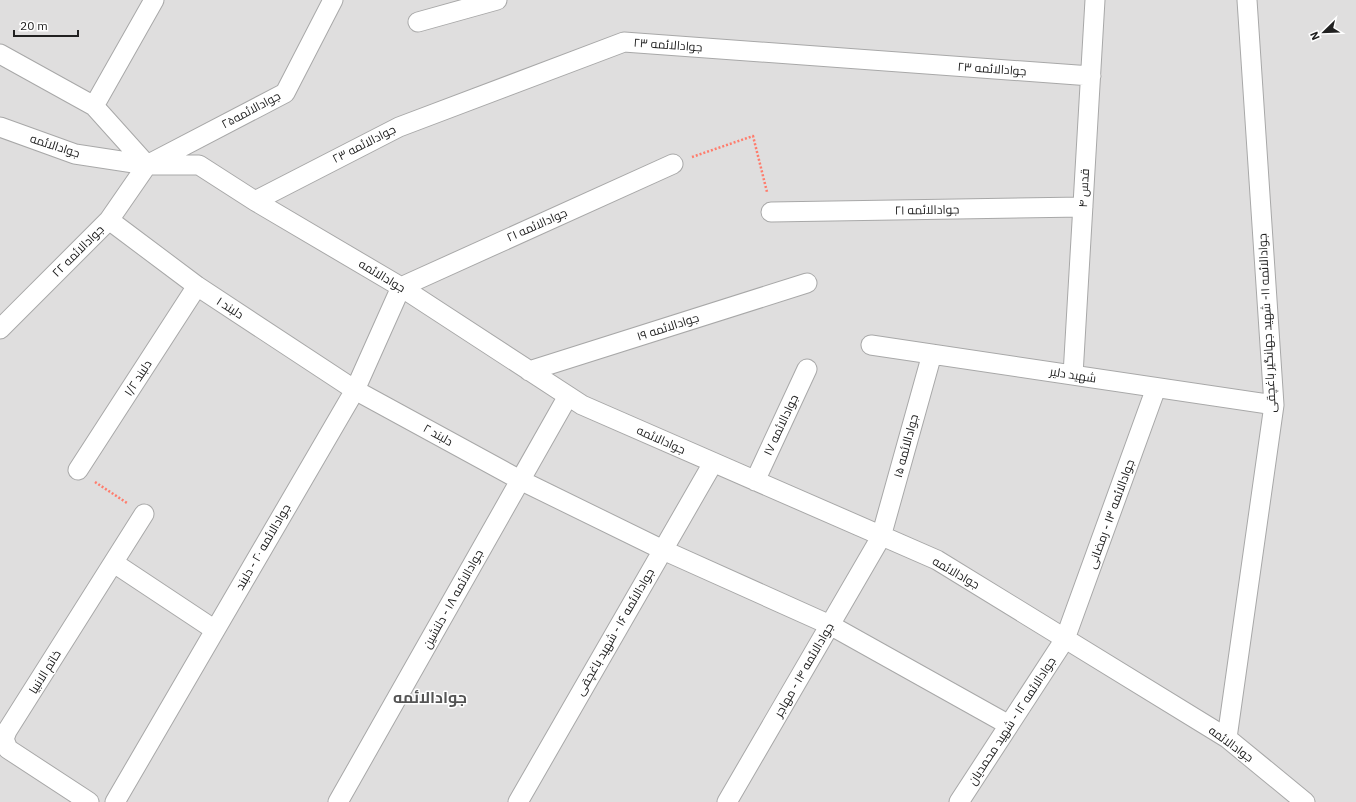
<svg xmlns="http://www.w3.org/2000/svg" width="1356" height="802" viewBox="0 0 1356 802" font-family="'IBM Plex Sans',Cairo,sans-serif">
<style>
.residential{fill:#dfdede}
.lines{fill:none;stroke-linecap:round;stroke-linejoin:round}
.minor-casing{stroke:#a8a8a8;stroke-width:21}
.path{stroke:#ff7c6c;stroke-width:2.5;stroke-dasharray:2 2;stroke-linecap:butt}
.minor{stroke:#fff;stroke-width:19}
.labels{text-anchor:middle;stroke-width:3;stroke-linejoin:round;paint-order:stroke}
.street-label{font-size:12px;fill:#212121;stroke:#fff}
.district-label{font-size:16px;font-weight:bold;fill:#545454;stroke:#fff}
</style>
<rect width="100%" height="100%" fill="#f2efe8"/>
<path class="residential" d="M0 0H1356V802H0Z"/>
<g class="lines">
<defs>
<path id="minor" d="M418 22 497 0
M0 54 94 106 147 165
M94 106 154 0
M0 127 75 154 147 165H199L255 201 401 287 582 405 937 560 1227 738 1305 802
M255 201 399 127 624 42 1091 76
M771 212 1083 207
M109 220 197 286 355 390 520 480 663 550 830 625 1009 725
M401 287 673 164
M0 329 109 220 147 165 285 93 333 0
M871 345 1274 405
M529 371 807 283
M1073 375 1095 0
M78 470 197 286
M755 481 807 369
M114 563 215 630
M1227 738 1274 405 1247 0
M89 802 8 749 4 739 7 731 144 514
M115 802 355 390 401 287
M338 802 568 396
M518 802 713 463
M727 802 881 537 932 354
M959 802 1065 639 1156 388"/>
</defs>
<use href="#minor" class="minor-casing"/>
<path class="path" d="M692 157 753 136 767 192
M95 482 127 503"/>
<use href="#minor" class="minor"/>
</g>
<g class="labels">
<g class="street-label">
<text transform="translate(668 45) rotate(4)" y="4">جوادالائمه ۲۳</text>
<text transform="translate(992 69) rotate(4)" y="4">جوادالائمه ۲۳</text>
<text transform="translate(251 110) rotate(-28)" y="4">جوادالائمه۲۵</text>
<text transform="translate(364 144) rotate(-27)" y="4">جوادالائمه ۲۳</text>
<text transform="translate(55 146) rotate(18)" y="4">جوادالائمه</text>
<text transform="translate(1084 188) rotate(-87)" y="4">قدس ۴</text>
<text transform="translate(927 210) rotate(-1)" y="4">جوادالائمه ۲۱</text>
<text transform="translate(537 225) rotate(-24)" y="4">جوادالائمه ۲۱</text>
<text transform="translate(78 251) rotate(-45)" y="4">جوادالائمه ۲۲</text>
<text transform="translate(382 276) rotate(31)" y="4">جوادالائمه</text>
<text transform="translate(230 308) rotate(33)" y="4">دلبند ۱</text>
<text transform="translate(1267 323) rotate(-93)" y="4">جوادالائمه ۱۱- شهید جهانگیر باغچقی</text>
<text transform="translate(668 327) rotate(-18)" y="4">جوادالائمه ۱۹</text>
<text transform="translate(1073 375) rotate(9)" y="4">شهید دلیر</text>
<text transform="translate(138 378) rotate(-57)" y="4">دلبند ۱/۲</text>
<text transform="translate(781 425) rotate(-65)" y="4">جوادالائمه ۱۷</text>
<text transform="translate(438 435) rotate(29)" y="4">دلبند ۲</text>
<text transform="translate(661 440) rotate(24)" y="4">جوادالائمه</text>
<text transform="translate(906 446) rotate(-75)" y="4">جوادالائمه ۱۵</text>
<text transform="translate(1111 514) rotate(-70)" y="4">جوادالائمه ۱۳ - رمضانی</text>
<text transform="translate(263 547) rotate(-60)" y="4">جوادالائمه ۲۰ - دلبند</text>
<text transform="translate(956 573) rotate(30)" y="4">جوادالائمه</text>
<text transform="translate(453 599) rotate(-61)" y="4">جوادالائمه ۱۸ - دلنشین</text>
<text transform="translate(615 632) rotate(-60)" y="4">جوادالائمه ۱۶ - شهید باغچقی</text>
<text transform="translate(804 670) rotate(-60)" y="4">جوادالائمه ۱۴ - مهاجر</text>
<text transform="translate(45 672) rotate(-58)" y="4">خاتم الانبیا</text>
<text transform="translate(1012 721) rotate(-57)" y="4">جوادالائمه ۱۲ - شهید محمدیان</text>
<text transform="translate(1231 744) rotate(36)" y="4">جوادالائمه</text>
</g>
<g class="district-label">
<text x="430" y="703">جوادالائمه</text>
</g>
</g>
<g transform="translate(1324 32) rotate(247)" stroke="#ffffff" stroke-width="3" paint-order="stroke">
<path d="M0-3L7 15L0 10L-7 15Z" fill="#212121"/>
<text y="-6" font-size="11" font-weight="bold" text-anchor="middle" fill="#212121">N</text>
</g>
<path d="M14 30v6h64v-6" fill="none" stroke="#212121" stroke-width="2"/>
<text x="20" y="30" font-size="12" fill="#212121" stroke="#ffffff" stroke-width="3" paint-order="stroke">20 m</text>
</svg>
